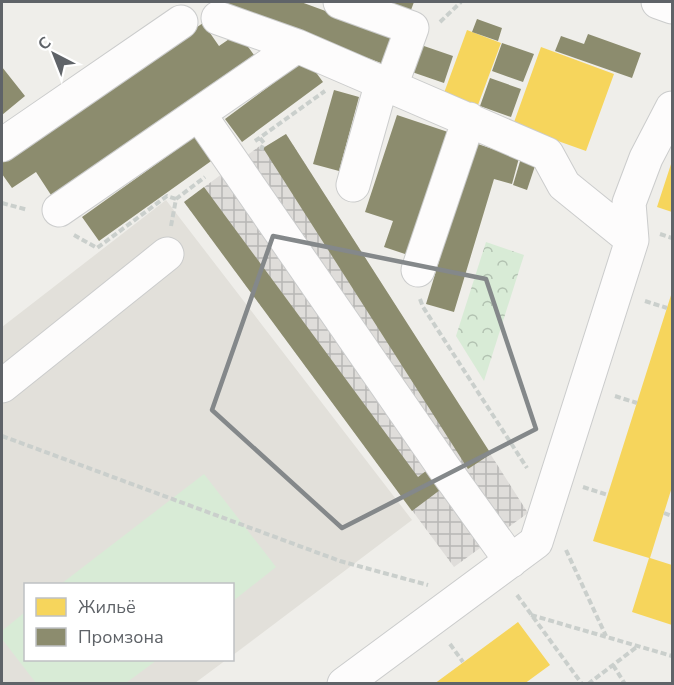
<svg xmlns="http://www.w3.org/2000/svg" width="674" height="685" viewBox="0 0 674 685" font-family="'Nunito Sans',sans-serif">
<style>
.industrial{fill:url(#industrial-grid)}
.education{fill:#e2e0da}
.forest{fill:url(#forest-crowns)}
.pitch{fill:#d8ebd6}
.homes{fill:#f6d55c}
.industry{fill:#8c8c6e}
.lines{fill:none;stroke-linecap:round;stroke-linejoin:round}
.minor-casing{stroke:#cbcccc;stroke-width:35}
.path{stroke:#cacfcc;stroke-width:4;stroke-dasharray:6 3;stroke-linecap:butt}
.minor{stroke:#fdfcfc;stroke-width:33}
.marked{fill:none;stroke:#84888a;stroke-width:4.5;stroke-linejoin:round}
</style>
<defs>
<pattern id="industrial-grid" width="8" height="8" patternUnits="userSpaceOnUse" patternTransform="scale(1.5)"><rect width="8" height="8" fill="#dfddda"/><path d="M0 4h8M4 0v8" fill="none" stroke="#b8b7b5"/></pattern>
<pattern id="forest-crowns" width="20" height="18" patternUnits="userSpaceOnUse" patternTransform="scale(1.5)"><rect width="20" height="18" fill="#d8ebd6"/><path d="M2 6a3 3 0 1 1 6 0M12 15a3 3 0 1 1 6 0" fill="none" stroke="#b2c2b1"/></pattern>
</defs>
<rect width="100%" height="100%" fill="#efeeea"/>
<path class="industrial" d="M286 134 528 513 454 567 184 202 261 145 264 148Z"/>
<path class="education" d="M166 200 412 520 233 655 232 584H26V660H226L195 683 2 684V327Z"/>
<path class="forest" d="M486 242 524 255 484 381 456 336Z"/>
<path class="pitch" d="M204 474 276 567 233 601 232 584H61Z
M25 612 26 660H157L126 683H36L2 639V631Z"/>
<path class="homes" d="M467 30 501 43 478 105 444 93Z
M541 47 614 74 586 151 513 125Z
M672 161V212L657 207Z
M672 292V487L650 558 672 565V625L632 612 649 558 593 541Z
M518 622 550 665 524 684H434Z"/>
<path class="industry" d="M217 2H301L399 38 389 66Z
M389 2H414L411 10Z
M477 19 502 28 498 41 472 32Z
M203 23 219 46 238 33 254 55 51 195 36 172 12 188 2 174V161Z
M588 34 641 53 632 78 555 51 561 36 584 44Z
M502 43 534 54 523 82 492 71Z
M421 45 453 56 444 83 412 72Z
M306 59 323 82 242 142 225 119Z
M2 67 25 96 2 115Z
M490 78 521 89 511 117 480 106Z
M334 90 359 97 339 171 313 164Z
M397 115 451 133 411 256 384 247 393 221 365 212Z
M286 134 491 454 468 469 263 148Z
M197 135 214 159 99 241 82 217Z
M475 143 519 158 512 184 494 179 454 312 426 304Z
M521 158 536 163 527 190 513 185Z
M204 187 418 477 426 471 440 490 412 511 184 202Z"/>
<g class="lines">
<defs>
<path id="minor" d="M340 2 412 28 391 86
M658 2 672 7
M218 18 297 46 547 154 564 185 632 240
M199 114 444 468 511 561
M2 145 181 22
M353 185 382 82
M59 210 297 46
M418 270 469 119
M2 386 167 254
M344 684 536 542 632 240 629 203 646 158 672 108"/>
</defs>
<use href="#minor" class="minor-casing"/>
<path class="path" d="M440 22 461 2
M260 138 264 143 261 150
M255 141 325 91
M2 203 28 210
M171 226 176 199 205 177
M660 234 672 238
M74 235 97 248 167 196 176 199
M420 299 423 307 527 468
M645 301 667 308
M615 396 637 403
M2 436 340 561 428 585
M583 487 608 495
M664 513 672 516
M566 550 606 636
M517 595 582 684
M531 615 672 656
M450 644 463 662
M613 665 625 684
M588 684 638 646"/>
<use href="#minor" class="minor"/>
</g>
<path class="marked" d="M273 236 486 279 536 429 342 528 212 410Z"/>
<rect width="674" height="685" fill="none" stroke="#5f6368" stroke-width="6"/>
<rect x="24" y="583" width="210" height="78" fill="#ffffff" stroke="#bfc1c3" stroke-width="1.5"/>
<rect x="36" y="598" width="30" height="18" fill="#f6d55c" stroke="#bfc1c3" stroke-width="1.5"/>
<text x="78" y="613" font-size="18" fill="#5f6368">Жильё</text>
<rect x="36" y="628" width="30" height="18" fill="#8c8c6e" stroke="#bfc1c3" stroke-width="1.5"/>
<text x="78" y="643" font-size="18" fill="#5f6368">Промзона</text>
<g transform="translate(54 54) rotate(318)" stroke="#ffffff" stroke-width="4.5" paint-order="stroke">
<path d="M0-4.5L10 22L0 15L-10 22Z" fill="#5f6368"/>
<text y="-9" font-size="16" font-weight="bold" text-anchor="middle" fill="#5f6368">С</text>
</g>
</svg>
